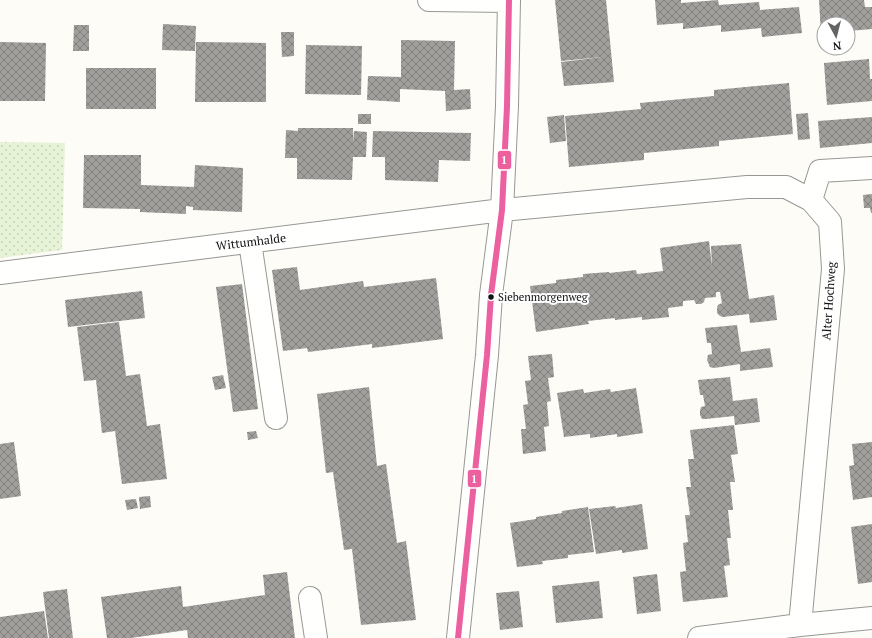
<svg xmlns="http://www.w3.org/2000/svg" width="872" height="638" viewBox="0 0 872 638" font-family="'PT Serif',serif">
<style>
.grass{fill:url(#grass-dots)}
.building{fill:url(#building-cross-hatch)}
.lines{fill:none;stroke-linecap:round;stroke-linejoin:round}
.minor-casing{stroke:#979795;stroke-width:24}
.minor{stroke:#fffffe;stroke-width:22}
.bus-1-casing{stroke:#fff;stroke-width:9}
.bus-1{stroke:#ec609f;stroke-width:6}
.bus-dot{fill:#111;stroke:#fff;stroke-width:1.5}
.labels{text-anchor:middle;stroke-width:4;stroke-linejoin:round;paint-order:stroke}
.bus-label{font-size:11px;fill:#111;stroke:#fff;text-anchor:start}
.street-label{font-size:12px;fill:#111;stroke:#fff}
.line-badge{stroke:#fff;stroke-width:1.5}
.badge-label{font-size:11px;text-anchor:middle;font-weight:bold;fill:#fff}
</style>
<defs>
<pattern id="grass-dots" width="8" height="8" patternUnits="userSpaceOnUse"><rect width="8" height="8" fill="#e7f3d7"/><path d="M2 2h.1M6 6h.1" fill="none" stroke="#c5cfb8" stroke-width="1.8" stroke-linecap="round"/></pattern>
<pattern id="building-cross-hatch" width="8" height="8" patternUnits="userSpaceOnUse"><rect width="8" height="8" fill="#a19f9c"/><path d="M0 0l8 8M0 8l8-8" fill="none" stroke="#82807e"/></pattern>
</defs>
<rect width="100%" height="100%" fill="#fdfcf7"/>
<path class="grass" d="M0 142 65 143 62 250 0 258Z"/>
<path class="building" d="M555 0H606L614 82 564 86 561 62 602 57 561 61Z
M655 0H681V3L718 0 719 5 759 2 760 10 799 7 802 33 762 37 761 28 721 32V25L683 29V23L657 25Z
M819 0H864L865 7H872V29L848 31V24H824V33L821 34Z
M163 24 196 26 195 51 162 50Z
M74 25H89V51H73Z
M281 32H294V56L282 57Z
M401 40 455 41 454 90 470 89 471 109 446 111 445 91 400 89V102L367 100 368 76 401 77Z
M0 42 46 43 45 101H0Z
M196 42 266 43V102H195Z
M306 45 362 46 361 95 305 94Z
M869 59 870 79H872V101L827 105 824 63Z
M86 68H156V109H86Z
M789 83 793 134 719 141V146L644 153V160L569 167 565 116 641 109 640 103 714 96V90Z
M808 113 810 139 798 140 796 114Z
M358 114H371V124H358Z
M564 115 566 141 550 143 547 117Z
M872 117V143L820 148 818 121Z
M298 128H353V142L354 131 367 132 366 157H353L352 180 297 179V158H285L286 130 298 131Z
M373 131 471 133 470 161 439 160 438 182 385 180V157H372Z
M84 155H141V185L194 187 195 165 243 168 242 212 193 210V207L186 206V214L140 212V209L83 208Z
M872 194V213H871L870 208H864L863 195Z
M709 241 712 267 711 246 741 244 749 299 774 295 777 320 750 323 749 314 723 317 720 316 717 313V308L718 305 722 303 720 292H716V297L705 298 704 302 701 304H696L694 300 683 301V306L668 308 669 317 642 320V317L615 320 614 310 615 318 588 321 589 324 536 332 530 286 556 283V280L583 277V274L609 272V273L636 270 637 274 663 271 660 248Z
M297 267 300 290 363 281 364 287 436 278 443 339 372 348V344L308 352 307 348 283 351 272 270Z
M242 284 258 409 233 412 216 287Z
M142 291 145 318 68 327 65 300Z
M119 322 126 376 140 374 147 426 160 424 167 479 122 484 115 431 102 433 96 380 84 381 77 327Z
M737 325 741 352 770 348 773 367 740 371V364L714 368 710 367 707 360 708 355 712 354 711 343H707L705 328Z
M552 354 554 377 548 378 551 401 547 402 549 426 544 427 546 451 523 454 521 429H526L523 405 528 404 525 381 531 380 528 356Z
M223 375 226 388 215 390 212 377Z
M730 377 733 401 757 398 760 422 735 425 734 416 706 419H702L700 415V411L701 407 705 406 703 395H700L698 380Z
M369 387 377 466 386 464 397 543 406 541 416 620 361 625 352 549 359 548 344 550 333 472 326 473 317 394Z
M636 388 643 433 617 437V434L590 438V434L564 437 557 393 583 389 584 393 610 389 611 392Z
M734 425 738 454 731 455 735 482H730L733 510H728L731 538H727L730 565 724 566 728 597 683 602 680 572 686 571 683 543 688 542 685 515H690L686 487H691L688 459H694L690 430Z
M256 431 258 438 248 440 247 432Z
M14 442 21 496 0 499V444Z
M872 442V497L853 500 849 466 854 465 852 444Z
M150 496 151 507 140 509 139 497Z
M136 499 138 508 127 510 125 500Z
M642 504 648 549 622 553V550L596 554 589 509 615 506 616 508Z
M588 507 594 552 568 555V558L542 561 543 564 517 567 510 523 536 519V517L562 513V511Z
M872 524V582L858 584 851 527Z
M287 572 295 638H188L187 630 131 638H107L101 597 181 586 183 607 265 595 263 575Z
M657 574 661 611 637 614 633 577Z
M599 581 603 618 556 623 552 586Z
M67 589 73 638H49L43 592Z
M519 591 523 627 500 630 496 593Z
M44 611 48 638H0V617Z"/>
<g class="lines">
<defs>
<path id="minor" d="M429 0 509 1
M811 200 820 171 872 168
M250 242 276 418
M0 273 502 210 747 187H786L811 200 830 222 833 269 800 625
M310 598 316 638
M458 638 487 355 491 295 502 210 507 106 509 0
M699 638 800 625 872 618"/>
</defs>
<use href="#minor" class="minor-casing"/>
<use href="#minor" class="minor"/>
<defs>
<path id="bus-1" d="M458 638 487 355 491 295 502 210 507 106 509 0"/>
</defs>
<use href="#bus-1" class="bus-1-casing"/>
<use href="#bus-1" class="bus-1"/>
</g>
<circle class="bus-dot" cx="491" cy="297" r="3.5"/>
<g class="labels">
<g class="bus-label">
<text x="498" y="301">Siebenmorgenweg</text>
</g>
<g class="street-label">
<text transform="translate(251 242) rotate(-7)" y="4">Wittumhalde</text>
<text transform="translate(829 301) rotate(-86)" y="4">Alter Hochweg</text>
</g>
</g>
<g class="line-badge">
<rect x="497" y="150" width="15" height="20" rx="4" fill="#ec609f"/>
<rect x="467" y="469" width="15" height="19" rx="4" fill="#ec609f"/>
</g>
<g class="badge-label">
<text x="504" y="164">1</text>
<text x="474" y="483">1</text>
</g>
<g transform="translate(836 36) rotate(173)"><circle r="19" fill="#ffffff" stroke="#a0a0a0"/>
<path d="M0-3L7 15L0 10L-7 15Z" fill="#646362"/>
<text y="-6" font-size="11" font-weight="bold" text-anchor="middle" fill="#111111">N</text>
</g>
</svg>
